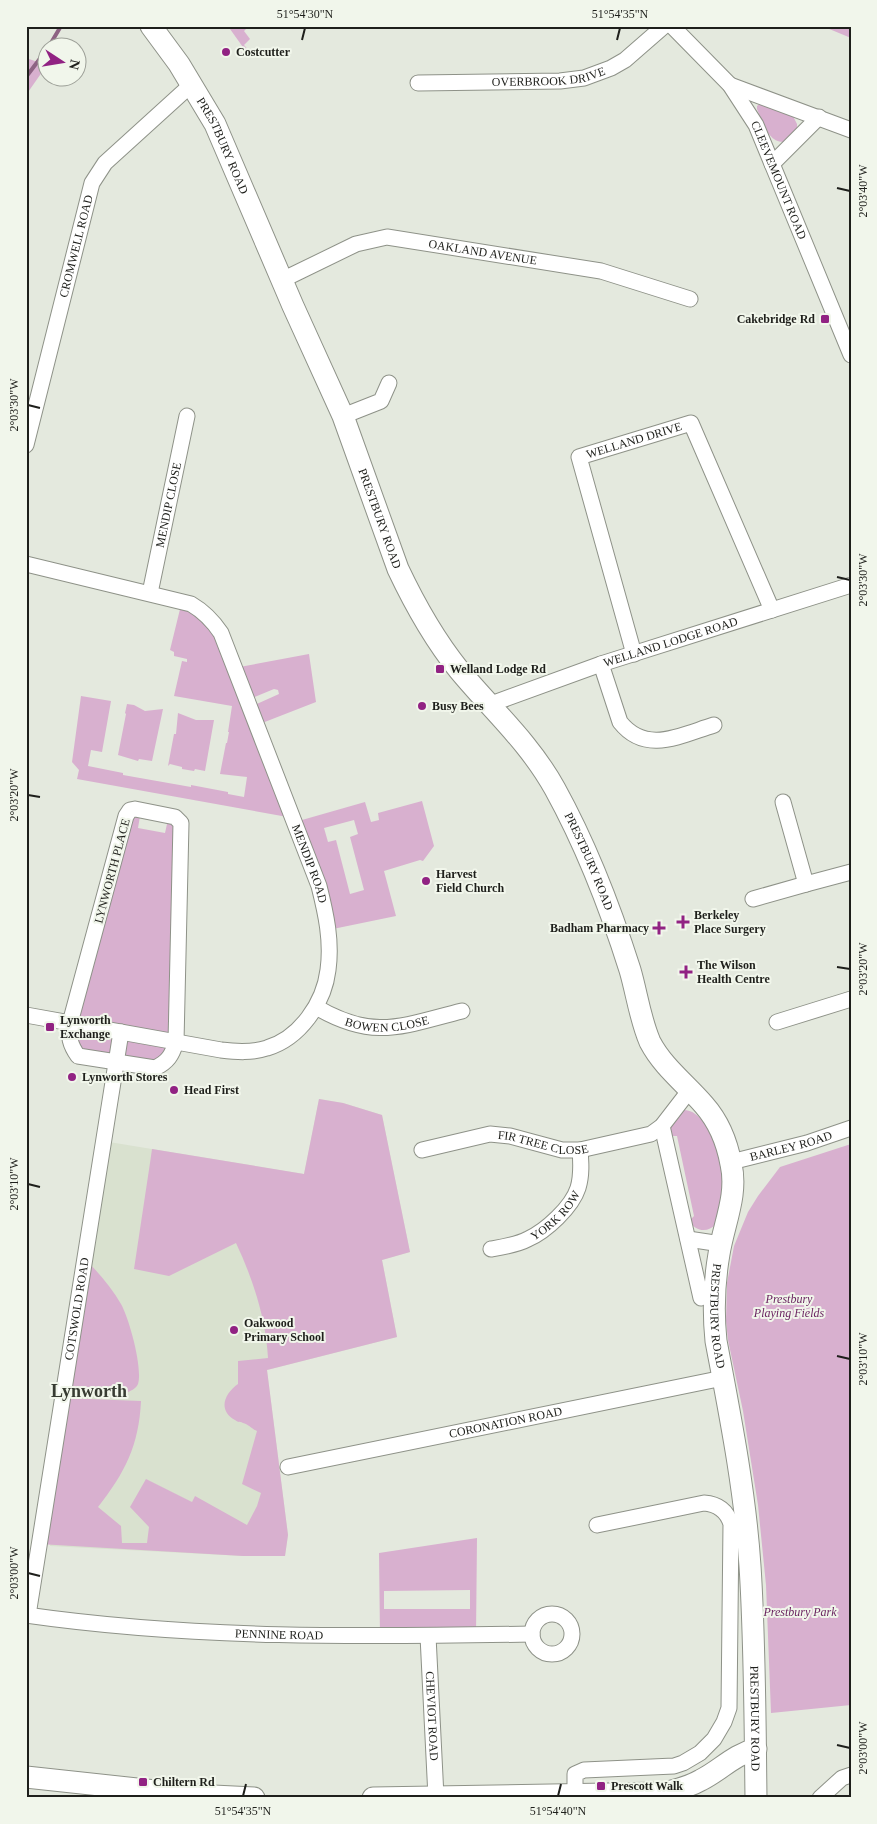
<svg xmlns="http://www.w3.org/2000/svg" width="877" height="1824" viewBox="0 0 877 1824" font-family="'Times New Roman',serif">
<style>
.built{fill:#d9e1cf}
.green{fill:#d8b0cf;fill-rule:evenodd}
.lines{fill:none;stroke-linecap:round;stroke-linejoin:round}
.stream{stroke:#8d6383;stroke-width:4}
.street-casing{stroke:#8e9288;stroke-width:17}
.secondary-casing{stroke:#8e9288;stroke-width:23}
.street{stroke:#fff;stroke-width:15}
.secondary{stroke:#fff;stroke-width:21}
.ticks{fill:none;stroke:#1e1f1b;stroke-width:2}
.poi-dot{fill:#912283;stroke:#f1f6eb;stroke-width:2}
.labels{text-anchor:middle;stroke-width:4;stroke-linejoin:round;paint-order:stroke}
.poi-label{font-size:12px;font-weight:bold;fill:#1e1f1b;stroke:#f1f6eb;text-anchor:start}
.street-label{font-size:12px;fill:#1e1f1b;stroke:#f1f6eb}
.park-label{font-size:12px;font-style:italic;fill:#671f5d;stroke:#f1f6eb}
.district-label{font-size:18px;font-weight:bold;fill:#373b32;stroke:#f1f6eb}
.neatline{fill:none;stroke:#1e1f1b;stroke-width:2}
.ticks-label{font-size:12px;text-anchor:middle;fill:#1e1f1b}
</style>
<rect width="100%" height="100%" fill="#e4e9de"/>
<path class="built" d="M319 1099 343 1103 382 1115 410 1252 382 1260 397 1337 267 1370 288 1535 285 1556H243L50 1546 103 1141 304 1174Z"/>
<path class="green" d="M234 26H249L244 31 250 39 244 45 250 52 242 58 239 54 245 50 230 29Z
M822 26H851V38Z
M26 58 47 65 26 95Z
M761 103 792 114 797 124V129L784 142C768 143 762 121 757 109V106Z
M182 601 197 607 234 668 309 654 316 702 257 725 293 818 77 779 79 770 72 762 81 696 111 701 102 752 91 750 88 766 123 773V775L191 787V785L228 792V794L244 797 247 777 220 774 226 743H227L229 732H228L232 706 174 696 182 661 187 662V659L174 656V652L170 650ZM274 689 278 690 279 694 250 707 247 700Z
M127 704 134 705 145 711 163 709 152 761 139 759 138 761 118 755 126 714 125 713Z
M178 713 196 720H214L205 771 195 769 194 771 182 769V767L170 764 168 766 174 734H176Z
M422 801 434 846 423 861 420 860 384 871 396 916 328 930 295 822 365 802 371 822 379 820 378 813ZM354 820 358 834 350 837 364 890 350 894 336 840 328 842 324 828Z
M141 810 138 828 165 833 169 815 175 817 176 1042 164 1064 78 1056 70 1023 126 816Z
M319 1099 343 1103 382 1115 410 1252 382 1260 397 1337 267 1370 288 1535 285 1556H243L39 1544 63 1398 141 1401C139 1445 125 1473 98 1507L121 1526 122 1543H147L149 1527 130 1507 146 1479 192 1502 195 1496 247 1525 257 1506 261 1493 242 1484 257 1431C252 1429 248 1424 243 1423 236 1420 241 1424 235 1420 217 1410 225 1393 238 1384V1361L268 1358C266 1319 253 1279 236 1243L169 1276 134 1269 150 1163 152 1149 304 1174Z
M684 1110C710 1111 723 1163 723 1185 723 1197 719 1211 716 1224 708 1233 696 1232 689 1221L694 1216 677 1136H671C668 1121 674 1120 684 1110Z
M851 1144V1705L771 1713 766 1585 758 1505 743 1411 728 1340 726 1321 727 1283 734 1246 748 1212 758 1196 780 1167Z
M85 1259C99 1273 111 1287 121 1304 129 1318 143 1368 138 1384 136 1389 130 1391 126 1393L64 1389Z
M477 1538 476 1635 380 1636 379 1553ZM470 1590V1609H384V1591Z"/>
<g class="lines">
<path class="stream" d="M48 48 61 26
M26 77 48 48"/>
<defs>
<g id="street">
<path id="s1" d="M672 26 730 85 756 125 851 355"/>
<path id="s2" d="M418 83 560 81 584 78 611 68 625 60 664 26"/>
<path d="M730 85 851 130"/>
<path d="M772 164 819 117"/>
<path id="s3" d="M282 280 356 244 387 237 601 271 690 299"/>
<path d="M343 416 381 401 389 383"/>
<path id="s4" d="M26 445 92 183 105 163 192 84"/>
<path id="s5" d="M26 564 191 604C203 611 213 621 221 633L319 886C326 914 332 941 328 970 324 1003 300 1038 267 1048 252 1053 237 1052 221 1050L26 1015"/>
<path id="s6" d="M150 593 187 416"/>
<path id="s7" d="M634 654 579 457 691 423 772 610"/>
<path d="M601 664 620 722C646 755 681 735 714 725"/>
<path id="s8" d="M491 704 601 664 851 585"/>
<path d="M783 802 806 884 851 872"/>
<path d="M135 809 175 817 181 823 176 1042C172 1055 168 1062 155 1068L78 1056C70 1045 68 1036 70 1023L126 816 130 810Z"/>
<path d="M753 899 806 884"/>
<path id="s9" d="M316 1007C374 1041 402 1026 462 1011"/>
<path d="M777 1022 851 999"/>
<path d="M662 1126 701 1298"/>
<path id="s10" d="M422 1150 490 1134 510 1136 562 1150H580L651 1134 662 1126 689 1091"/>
<path id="s11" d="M731 1162 807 1143 851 1128"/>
<path d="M688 1239 721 1244"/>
<path id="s12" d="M491 1249C503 1247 517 1245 528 1239 546 1231 572 1207 578 1188 582 1175 581 1162 580 1150"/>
<path id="s13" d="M288 1467 723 1378"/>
<circle cx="552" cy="1634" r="20"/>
<path id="s14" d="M26 1615C194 1639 363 1637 532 1634"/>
<path id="s15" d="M28 1615 121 1032"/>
<path id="s16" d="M428 1636 436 1797"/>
<path d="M575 1798V1774L584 1770 674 1766 683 1763 700 1753 714 1739 724 1722 729 1708 731 1524C727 1511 718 1504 704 1503L597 1525"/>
<path d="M820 1798 842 1778 851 1775"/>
</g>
<g id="secondary">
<path id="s17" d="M151 26 179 64 215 124 293 306 343 416 398 569C415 605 434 639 459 670 492 710 529 742 555 789 587 847 610 907 630 970 637 994 640 1019 650 1042 663 1067 686 1084 704 1105 719 1122 727 1142 731 1164 738 1195 724 1223 719 1254 714 1283 713 1312 716 1341 730 1415 745 1490 750 1566 755 1643 755 1721 756 1798"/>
<path d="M26 1777 193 1795 254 1798"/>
<path d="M373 1798 663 1793C677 1790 689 1787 701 1780 721 1770 733 1755 756 1749"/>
</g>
</defs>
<use href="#street" class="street-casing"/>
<use href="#secondary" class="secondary-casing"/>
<use href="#street" class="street"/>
<use href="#secondary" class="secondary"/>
</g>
<path class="ticks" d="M302 40 305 28M617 40 620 28M837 188 850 191M28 405 40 408M837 577 850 580M28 795 40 797M837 967 850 969M28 1184 40 1187M837 1356 850 1359M28 1573 40 1576M837 1745 850 1748M243 1796 246 1784M558 1796 561 1784"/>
<g class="poi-dot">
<circle cx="226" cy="52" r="5"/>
<rect x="820" y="314" width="10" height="10" rx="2.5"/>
<rect x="435" y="664" width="10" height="10" rx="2.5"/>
<circle cx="422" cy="706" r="5"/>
<circle cx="426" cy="881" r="5"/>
<path d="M680.5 914.5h5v5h5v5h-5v5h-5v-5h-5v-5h5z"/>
<path d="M656.5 920.5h5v5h5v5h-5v5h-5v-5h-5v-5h5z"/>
<path d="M683.5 964.5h5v5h5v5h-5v5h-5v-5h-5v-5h5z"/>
<rect x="45" y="1022" width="10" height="10" rx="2.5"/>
<circle cx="72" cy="1077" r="5"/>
<circle cx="174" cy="1090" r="5"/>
<circle cx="234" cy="1330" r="5"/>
<rect x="138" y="1777" width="10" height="10" rx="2.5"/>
<rect x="596" y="1781" width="10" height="10" rx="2.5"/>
</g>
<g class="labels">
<g class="poi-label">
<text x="236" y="56">Costcutter</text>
<text x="815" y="323" text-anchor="end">Cakebridge Rd</text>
<text x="450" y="673">Welland Lodge Rd</text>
<text x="432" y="710">Busy Bees</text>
<text x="436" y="878">Harvest<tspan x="436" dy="14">Field Church</tspan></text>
<text x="694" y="919">Berkeley<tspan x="694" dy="14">Place Surgery</tspan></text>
<text x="649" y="932" text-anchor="end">Badham Pharmacy</text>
<text x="697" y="969">The Wilson<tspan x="697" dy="14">Health Centre</tspan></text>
<text x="60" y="1024">Lynworth<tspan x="60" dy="14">Exchange</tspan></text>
<text x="82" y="1081">Lynworth Stores</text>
<text x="184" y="1094">Head First</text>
<text x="244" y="1327">Oakwood<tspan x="244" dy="14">Primary School</tspan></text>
<text x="153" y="1786">Chiltern Rd</text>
<text x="611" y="1790">Prescott Walk</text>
</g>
<g class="street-label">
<text dy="4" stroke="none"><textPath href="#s2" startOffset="131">OVERBROOK DRIVE</textPath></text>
<text dy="4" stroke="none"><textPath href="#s17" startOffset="140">PRESTBURY ROAD</textPath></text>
<text dy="4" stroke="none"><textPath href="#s1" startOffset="190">CLEEVEMOUNT ROAD</textPath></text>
<text dy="4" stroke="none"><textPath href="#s4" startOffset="205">CROMWELL ROAD</textPath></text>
<text dy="4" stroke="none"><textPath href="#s3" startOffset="211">OAKLAND AVENUE</textPath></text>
<text dy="4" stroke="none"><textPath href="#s7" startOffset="262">WELLAND DRIVE</textPath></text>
<text dy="4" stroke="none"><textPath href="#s6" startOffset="90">MENDIP CLOSE</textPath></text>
<text dy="4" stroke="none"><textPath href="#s17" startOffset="545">PRESTBURY ROAD</textPath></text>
<text dy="4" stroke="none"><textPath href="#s8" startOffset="190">WELLAND LODGE ROAD</textPath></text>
<text dy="4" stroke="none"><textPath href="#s17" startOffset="950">PRESTBURY ROAD</textPath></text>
<text dy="4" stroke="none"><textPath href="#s5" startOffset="459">MENDIP ROAD</textPath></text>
<text transform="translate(112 871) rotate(-75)" y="4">LYNWORTH PLACE</text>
<text dy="4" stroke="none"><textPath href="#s9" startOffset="75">BOWEN CLOSE</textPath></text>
<text dy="4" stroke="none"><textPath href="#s10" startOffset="124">FIR TREE CLOSE</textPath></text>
<text dy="4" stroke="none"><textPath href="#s11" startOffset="62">BARLEY ROAD</textPath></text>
<text dy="4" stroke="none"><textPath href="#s12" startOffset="75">YORK ROW</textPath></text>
<text dy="4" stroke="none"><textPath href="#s15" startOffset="310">COTSWOLD ROAD</textPath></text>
<text dy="4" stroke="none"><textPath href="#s17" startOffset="1444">PRESTBURY ROAD</textPath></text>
<text dy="4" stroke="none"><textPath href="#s13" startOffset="222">CORONATION ROAD</textPath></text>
<text dy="4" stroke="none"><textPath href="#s14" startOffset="254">PENNINE ROAD</textPath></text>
<text dy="4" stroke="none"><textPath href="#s16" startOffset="80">CHEVIOT ROAD</textPath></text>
<text dy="4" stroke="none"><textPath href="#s17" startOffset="1849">PRESTBURY ROAD</textPath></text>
</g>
<g class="park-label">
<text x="789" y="1303">Prestbury<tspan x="789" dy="14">Playing Fields</tspan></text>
<text x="800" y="1616">Prestbury Park</text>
</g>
<g class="district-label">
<text x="89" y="1397">Lynworth</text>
</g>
</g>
<rect width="877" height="1824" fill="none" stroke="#f1f6eb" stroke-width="55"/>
<g transform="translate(62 62) rotate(102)"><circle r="24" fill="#f1f6eb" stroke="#9da098"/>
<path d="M0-4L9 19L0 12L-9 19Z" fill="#912283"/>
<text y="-8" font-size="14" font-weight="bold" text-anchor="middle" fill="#1e1f1b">N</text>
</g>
<rect x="28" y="28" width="822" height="1768" class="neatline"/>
<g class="ticks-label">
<text x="305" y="18">51°54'30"N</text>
<text x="620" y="18">51°54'35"N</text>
<text transform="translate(863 191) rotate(-90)" y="4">2°03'40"W</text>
<text transform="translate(14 405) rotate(-90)" y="4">2°03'30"W</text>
<text transform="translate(863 580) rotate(-90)" y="4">2°03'30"W</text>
<text transform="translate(14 795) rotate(-90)" y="4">2°03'20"W</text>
<text transform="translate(863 969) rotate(-90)" y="4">2°03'20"W</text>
<text transform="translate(14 1184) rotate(-90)" y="4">2°03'10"W</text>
<text transform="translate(863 1359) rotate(-90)" y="4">2°03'10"W</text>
<text transform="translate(14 1573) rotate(-90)" y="4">2°03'00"W</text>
<text transform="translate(863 1748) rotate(-90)" y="4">2°03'00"W</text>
<text x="243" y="1815">51°54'35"N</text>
<text x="558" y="1815">51°54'40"N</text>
</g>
</svg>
